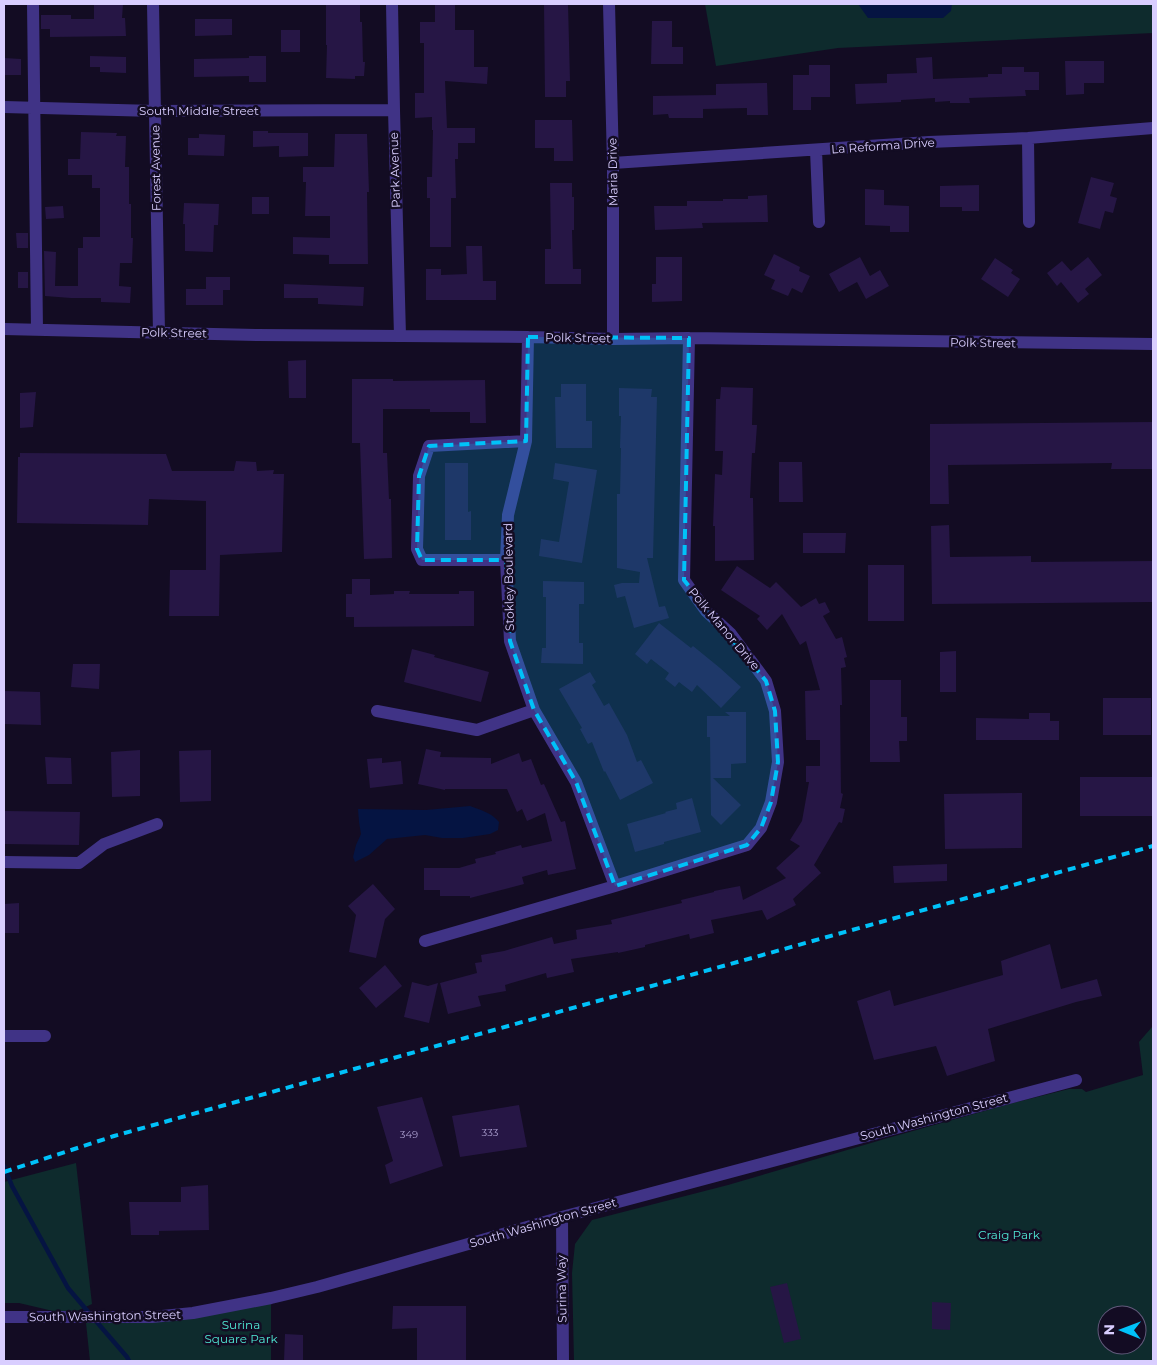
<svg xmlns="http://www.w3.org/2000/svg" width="1157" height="1365" viewBox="0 0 1157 1365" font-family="Montserrat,sans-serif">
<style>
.green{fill:#0e2b2d;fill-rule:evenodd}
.water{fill:#051442}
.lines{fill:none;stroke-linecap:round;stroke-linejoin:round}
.stream{stroke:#051442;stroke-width:4.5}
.building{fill:#261645}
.minor{stroke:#403386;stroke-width:12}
.rail{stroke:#00c2f9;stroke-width:4;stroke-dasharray:8 6;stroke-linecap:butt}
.marked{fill:#00c2f9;fill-opacity:0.2;stroke:#00c2f9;stroke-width:4;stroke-dasharray:10 6;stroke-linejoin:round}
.labels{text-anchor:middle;stroke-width:5;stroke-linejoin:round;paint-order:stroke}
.number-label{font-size:10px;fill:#aca0d0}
.street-label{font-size:12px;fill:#d9ceff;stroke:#130c23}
.park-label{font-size:12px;fill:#50e9d5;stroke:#130c23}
</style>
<rect width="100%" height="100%" fill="#130c23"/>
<path class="green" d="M705 4H1153V33L838 48 716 66Z
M1152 1027H1153V1361H574L572 1273 575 1244 592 1220 728 1185 888 1138 1013 1103 1069 1089H1082L1086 1092 1143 1075 1139 1042ZM1107 1315H1137V1345H1107Z
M76 1163 92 1304 77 1311H53L19 1303H4V1182Z
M271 1298V1361H90L86 1323Z"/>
<path class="water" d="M858 4H952L951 11 943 18H868Z
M470 806C481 810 492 813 499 822L498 830 490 834 463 838H442L425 835 387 839 369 855 355 862 353 857 356 845 361 834 359 822 358 809 426 810Z"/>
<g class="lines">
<path class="stream" d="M4 1166 12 1186 68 1288 90 1314
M95 1320 127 1357 129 1361"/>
</g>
<path class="building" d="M94 4H123L122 18H125L126 36 50 37V29H41V15H71V19H94Z
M326 4H360V22H362L363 62H365L364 76H355V79L326 78 327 45H326Z
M435 4H455V30H474V67H488L487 84 445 81 447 128H475V143H458V159H455L456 198H451V247H430V198H427V177H432L433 130H432V117L415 118V93H424V43H420V22H435Z
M544 4H568L570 81H566V97H545Z
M195 19H232V35L195 36Z
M652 21H672V47H683V64H651Z
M281 30H300V52H281Z
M90 56 126 57V73L100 72V67H90Z
M249 56H266V82H249V76L194 77V59L249 58Z
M932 57 933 79 988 77V74H1002V67H1024V72H1039V90H1025L1026 96 969 98 970 103H950V101L935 102V98L901 100V102L856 104 855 84 887 83V74L917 73 916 58Z
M4 58 21 59V75H4Z
M1065 61H1104V83H1084V94L1066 95Z
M809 65H830V97H811V110H793V75H809Z
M767 83 768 115H747V108L703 109V118H669L668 114 653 115V96L716 95V84Z
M535 120H572L573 161H554V148H535Z
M253 131H268V133H308V156L279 157V146L253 147Z
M81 132 117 133 116 136H126L125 167H129V204H131V238H133L132 263H120L119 286 131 287 130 303 101 302V298H71L45 296 44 251 56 252 55 286H78V248H83V237H100V188H92V175H68V159H80Z
M199 134 225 135 224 156 188 155V138H199Z
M335 134H367L369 192H367L368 264H329V255L293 254V237L330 238V216H305L306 182H303V167H334Z
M1091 177 1114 183 1110 196 1117 198 1113 213 1105 211 1100 229 1078 223Z
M550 183H572V197H574V230H572L573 269H581V284H545V249H551Z
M979 185V211H962V207H940V186Z
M865 189 884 190V205L909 206V232H890V226L865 225Z
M767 195 768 222 702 223 703 228 655 230 654 206H687V201H723V199H748V196Z
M252 197H269V214H252Z
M184 203 219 204 218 225H214L213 252 185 251V224H183Z
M63 206 64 218 46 219 45 207Z
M16 233H28V248H17Z
M466 246H482L483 281H496V300H426V269H441V275L467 274Z
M774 254 800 267 799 271 810 276 802 293 792 288 788 296 771 289 775 280 764 275Z
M656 257H682V301L652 302V284H656Z
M860 257 870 276 880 270 889 286 866 299 857 282 839 292 829 274Z
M1088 257 1102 275 1085 289 1089 294 1078 303 1061 282 1057 286 1047 273 1062 261 1071 271Z
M995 258 1013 270 1011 273 1020 279 1008 297 981 279Z
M18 272H28V288H18Z
M206 277H230V290H223V305H186V289H206Z
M284 284 364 287 363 306 318 304V298H284Z
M306 360V398H289L288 361Z
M352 379H393V381L485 380 486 423H470V412H430V409H383V453H387L389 499H391L392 558 364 559 360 443H352Z
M561 384H586V421H592V448H556L555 397H561Z
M721 387 753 388 752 425H757L755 453H752L750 498H753L754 560 715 561V526H713L715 474 722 475 723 451H715L716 399H720Z
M619 388 652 389 651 397H657L653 558H647L659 607 665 606 669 618 634 628 625 596 617 598 614 585 622 583H639L640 572 617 568V494H620L621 448H620L621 416H619Z
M36 392 33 427 20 428V393Z
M1153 422V469H1111L1112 463 948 465 949 504H930V424Z
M20 453 166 454 172 471H234L236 461 256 462 257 471 274 470 273 474H284L282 552 220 555 219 616H169L170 570H206V501L149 499 148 525 17 523 18 457H20Z
M779 462H802L803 502H779Z
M445 463H468V512L471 511V540H445Z
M555 463 597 470 582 563 539 556 541 539 559 542 569 482 553 479Z
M949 525 950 557 1031 556V562L1153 561V602L932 604 931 526Z
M803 533H846L845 553H803Z
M868 565H904V621H868Z
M737 566 770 588 776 582 801 607 816 598 819 604 825 602 830 612 823 616 836 639 842 637 847 657 844 658 846 667 841 668 842 705H840L841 793 843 794 840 808 845 809 842 823 839 822 814 865 821 873 793 899 796 905 767 920 762 910 711 920 714 933 690 939 689 934 645 945V947L618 953V952L571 959 574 972 547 978 546 973 505 985 506 991 478 996 481 1006 448 1014 440 983 477 973 475 963 482 962 481 955 504 951 552 937 554 944 577 939 576 930 612 924 611 920 682 903 681 900 714 892V891L740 886 743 900 786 878 776 868 800 846 790 840 802 821 809 782H806V766H820V740H806L805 691 820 690 806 641 800 645 782 614 767 630 757 619 760 616 721 590Z
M352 579H370V595L394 594V591H410L409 594H459V591H474V626L354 627V617H346V594H352Z
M543 581 584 582V604H579V643H583V664L541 663 542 648H546V597H543Z
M659 623 691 648 693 646 720 668 741 687 721 708 697 685 692 692 679 682 675 687 665 679 669 673 651 659 647 664 635 654Z
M412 649 435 655 434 657 489 672 481 702 404 682Z
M956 651V692H940V652Z
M73 664H100L99 689 71 687Z
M590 672 596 682 592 685 604 706 609 703 627 735 637 762 641 760 653 783 620 800 605 771 604 772 592 742 588 744 580 729 582 728 559 689Z
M870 680H901V717H907V741H899L900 762H870Z
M4 691 40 692 41 725 4 724Z
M1103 698H1151V735H1103Z
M725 712H746V763L731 764V778H713L741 805 721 825 711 815 710 737H707V716H730Z
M1029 713H1050V721H1059V740H976V718L1029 719Z
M426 749 441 752 440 757 491 758V764L519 753 522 762 531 759 541 785 544 784 561 822 565 821 576 869 548 875 547 870 522 877 524 884 470 898V896H440V890H424V868H459L476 863 475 859 496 854 495 852 521 845 522 848 552 841 545 813 527 821 522 809 517 812 507 789H445V790L418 784Z
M140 750V796L112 797 111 752Z
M211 750V801L180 802 179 751Z
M45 757 71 758 72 784H47Z
M382 758V763L401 761 403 784 370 788 367 759Z
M1080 777H1153V816H1080Z
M1022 793V848L945 849 944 794Z
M692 798 701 832 664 842V844L635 852 627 824 666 813 665 812 677 809 676 803Z
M4 811 80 812 79 845 4 844Z
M947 864V881L894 883 893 866Z
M373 884 395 909 385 919 376 958 349 952 356 915 348 906Z
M19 903V933H4V904Z
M1050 944 1061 989 1097 979 1102 996 1076 1002 988 1029 995 1061 947 1076 936 1046 874 1060 857 1001 890 990 894 1006 1003 975 1001 961Z
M385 965 402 986 376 1008 359 988Z
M412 982 428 986 438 983 429 1023 404 1017Z
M422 1097 443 1166 390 1184 385 1165 393 1161 377 1107Z
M519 1105 527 1147 460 1157 452 1116Z
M208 1185 209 1230 159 1231V1235H131L129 1202H181V1187Z
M787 1283 801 1339 784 1343 770 1287Z
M932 1302 951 1303 950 1330 932 1329Z
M393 1306H466V1361H417V1328L392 1329Z
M285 1334 303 1335V1361H284Z"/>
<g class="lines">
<path class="minor" d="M33 4 37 330
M153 4 159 333
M392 4 394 110 400 336
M609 4 613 163V339
M4 107 155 111 394 110
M1028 138 1029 222
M816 150 819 222
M613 163 929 142 1028 138 1153 128
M4 329 257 335 528 337 613 339 689 338 1153 344
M528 337 526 441 508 515 506 560 510 641 534 710 576 782 615 886
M506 560H422L417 549 419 476 429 446 526 441
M377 711 477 730 534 710
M4 862 79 863 104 844 157 824
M425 941 615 886 747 845 761 828 771 802 778 762 775 711 766 681 731 634 706 611 684 580 689 338
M4 1036H45
M562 1217 563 1361
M4 1317H152L193 1313 271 1298 317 1287 374 1271 562 1217 1076 1080"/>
<path class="rail" d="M4 1172 114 1136 1153 846"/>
</g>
<path class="marked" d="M528 337 689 338 684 580 766 681 775 711 778 762 771 802 761 828 747 845 615 886 576 782 534 710 510 641 506 560H422L417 549 419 476 429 446 526 441Z"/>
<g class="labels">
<g class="number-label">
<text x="490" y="1136">333</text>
<text x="409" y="1138">349</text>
</g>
<g class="street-label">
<text x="199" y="115">South Middle Street</text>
<text transform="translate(883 146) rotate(-4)" y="4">La Reforma Drive</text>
<text transform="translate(156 168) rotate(-91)" y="4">Forest Avenue</text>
<text transform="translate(395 170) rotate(-92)" y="4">Park Avenue</text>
<text transform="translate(613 172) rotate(-91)" y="4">Maria Drive</text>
<text transform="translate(174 333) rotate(1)" y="4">Polk Street</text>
<text transform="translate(578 338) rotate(1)" y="4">Polk Street</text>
<text transform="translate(983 343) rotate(1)" y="4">Polk Street</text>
<text transform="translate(509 577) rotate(-91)" y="4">Stokley Boulevard</text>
<text transform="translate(724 629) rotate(50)" y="4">Polk Manor Drive</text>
<text transform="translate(934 1117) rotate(-15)" y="4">South Washington Street</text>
<text transform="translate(543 1223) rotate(-16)" y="4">South Washington Street</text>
<text transform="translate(562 1289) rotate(-91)" y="4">Surina Way</text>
<text transform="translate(105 1316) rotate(-1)" y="4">South Washington Street</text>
</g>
<g class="park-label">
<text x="1009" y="1239">Craig Park</text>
<text x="241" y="1329">Surina<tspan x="241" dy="14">Square Park</tspan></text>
</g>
</g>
<rect width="1157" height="1365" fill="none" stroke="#d9ceff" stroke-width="10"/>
<g transform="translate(1122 1330) rotate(271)"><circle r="24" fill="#130c23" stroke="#625a7b"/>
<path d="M0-4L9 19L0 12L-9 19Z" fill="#00c2f9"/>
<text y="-8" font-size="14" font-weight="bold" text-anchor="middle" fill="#d9ceff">N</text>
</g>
</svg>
